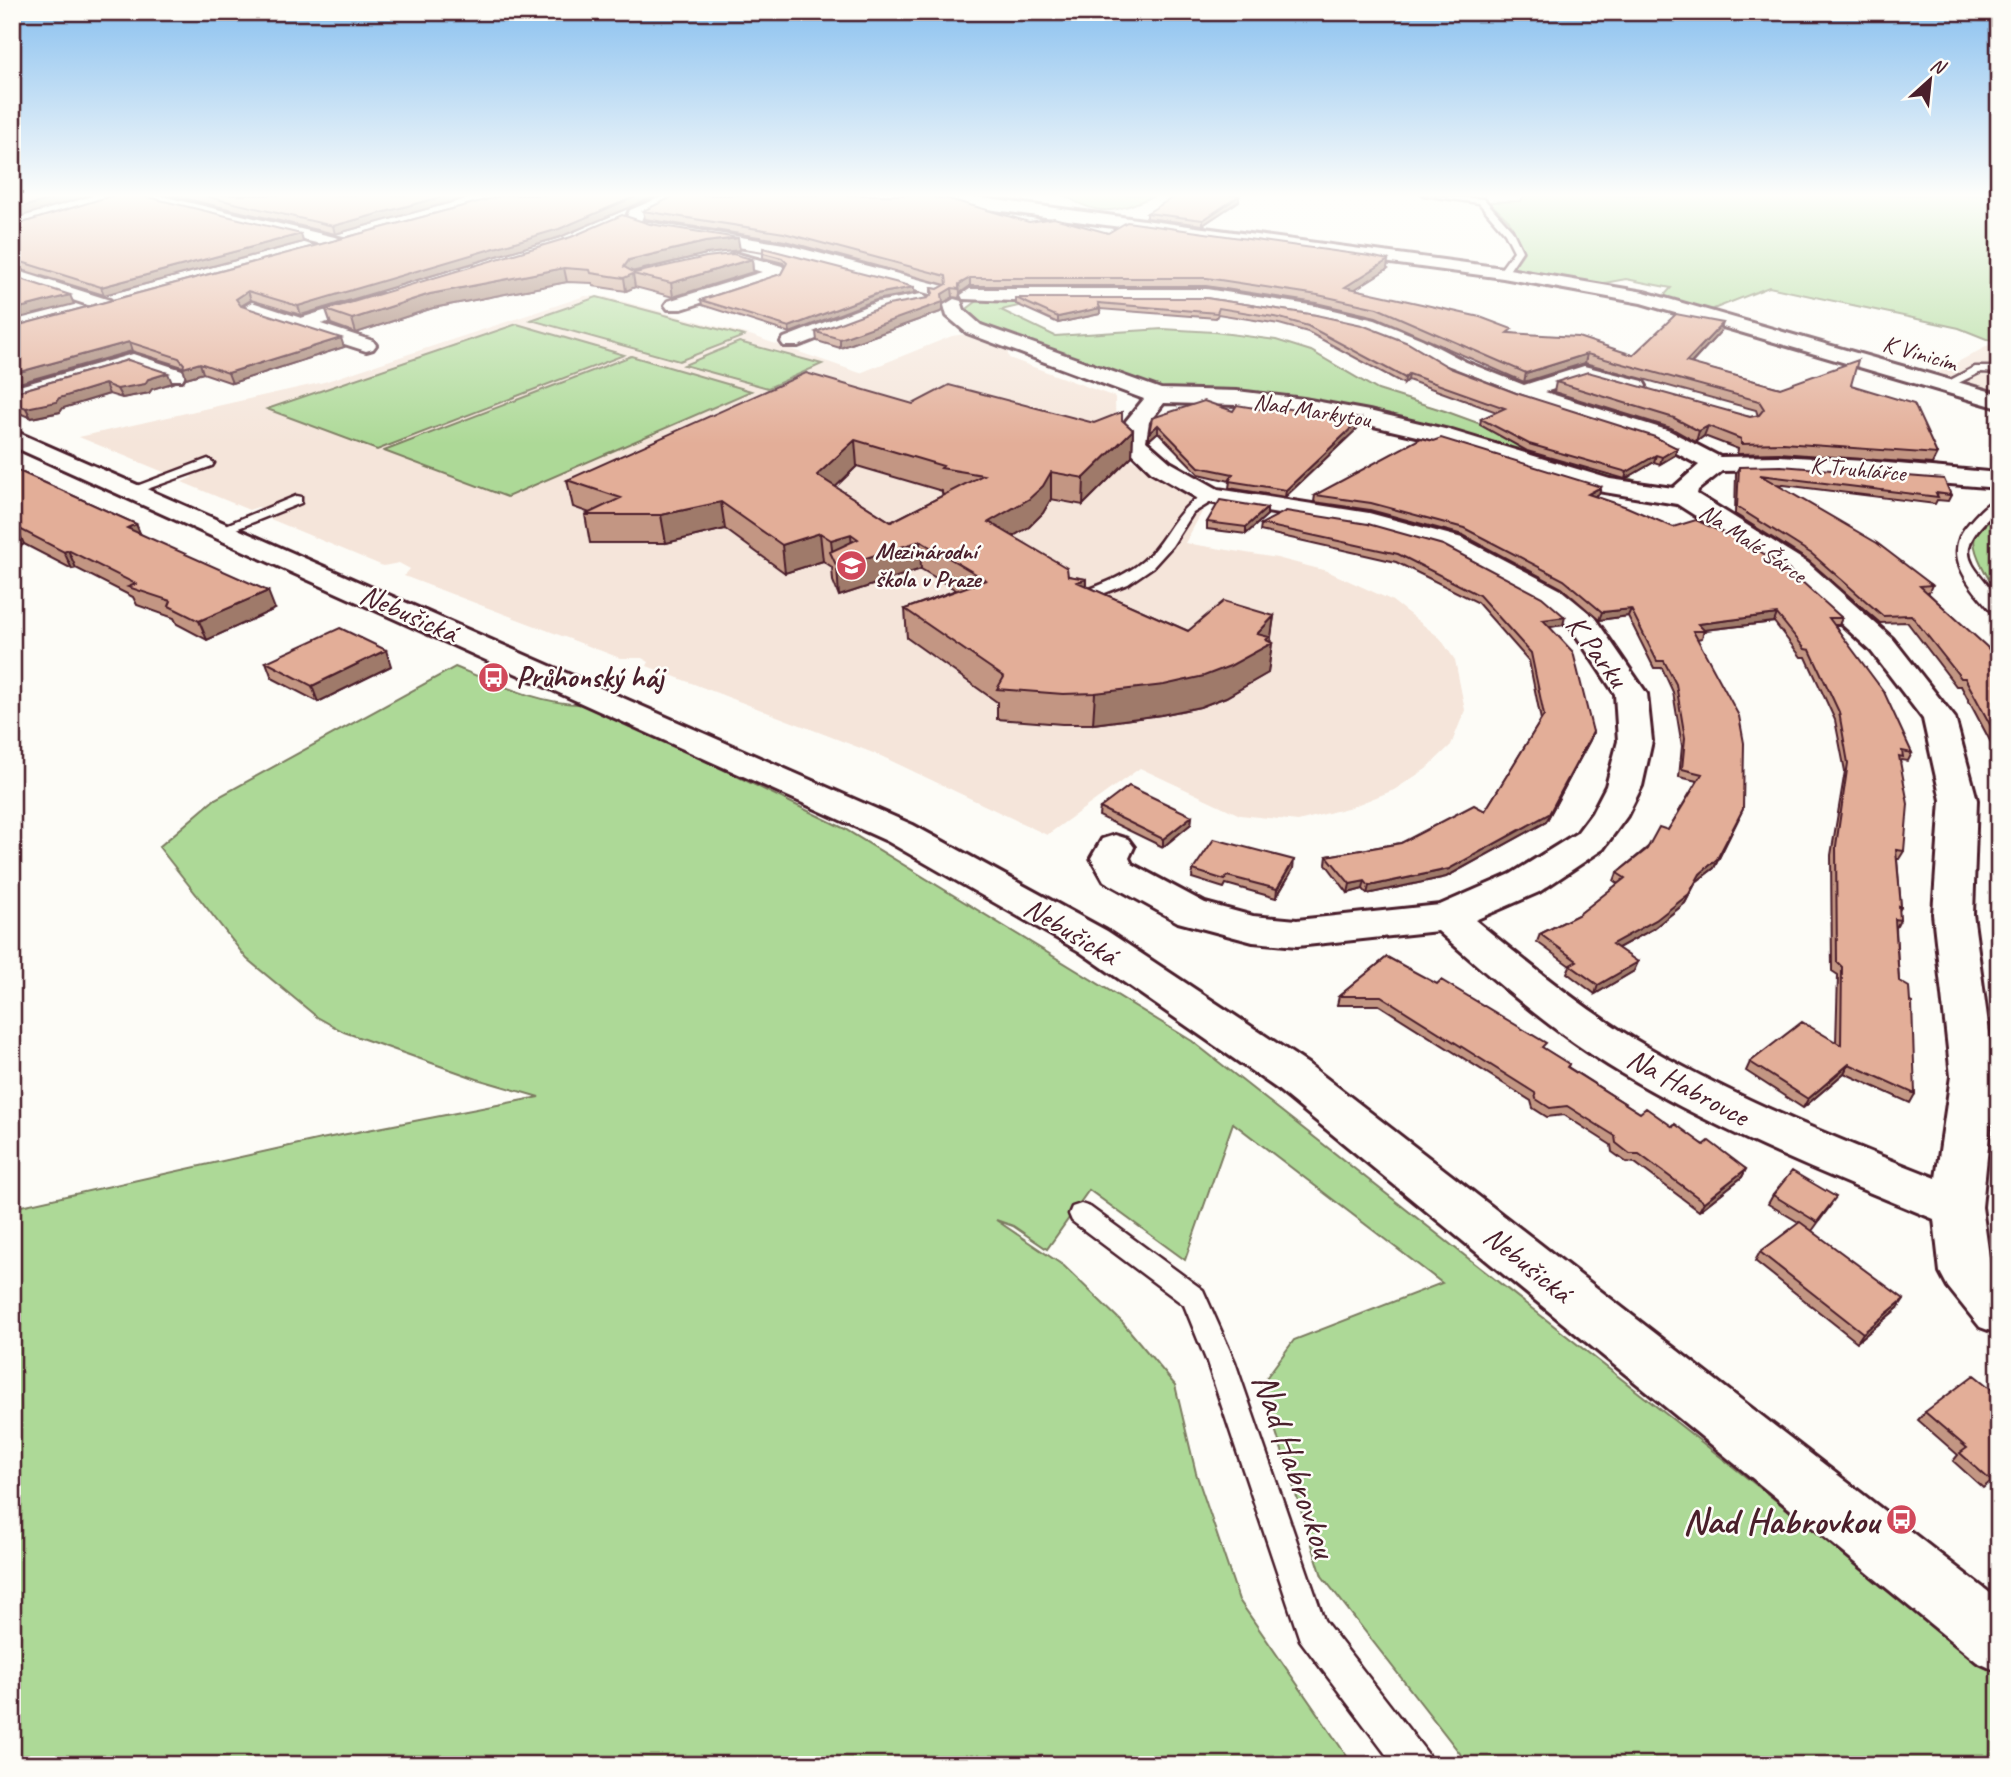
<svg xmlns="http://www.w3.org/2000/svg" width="2011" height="1777" viewBox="0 0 2011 1777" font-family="Caveat,sans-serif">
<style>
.built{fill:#f5e5da}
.green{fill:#add997;stroke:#7c7c61;stroke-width:2}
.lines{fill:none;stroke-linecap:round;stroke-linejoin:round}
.lane-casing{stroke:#4a1f2b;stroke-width:5}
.street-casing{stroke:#4a1f2b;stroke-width:6}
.secondary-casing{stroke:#4a1f2b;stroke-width:6}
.lane{fill:#fdfcf7;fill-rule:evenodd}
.street{fill:#fdfcf7;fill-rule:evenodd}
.secondary{fill:#fdfcf7;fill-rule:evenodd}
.wall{fill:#c39683;stroke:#4a1f2b;stroke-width:2;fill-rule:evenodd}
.shaded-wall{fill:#9f7a6a;stroke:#4a1f2b;stroke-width:2}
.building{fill:#e3ae98;stroke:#4a1f2b;stroke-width:2;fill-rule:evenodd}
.labels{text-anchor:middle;stroke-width:5;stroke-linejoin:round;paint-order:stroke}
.far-street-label{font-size:24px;fill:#4a1f2b;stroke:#fdfcf7}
.far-poi-label{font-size:24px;font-weight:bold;fill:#4a1f2b;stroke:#fdfcf7;text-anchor:start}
.street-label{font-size:30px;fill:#4a1f2b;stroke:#fdfcf7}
.poi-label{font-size:30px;font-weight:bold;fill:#4a1f2b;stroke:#fdfcf7;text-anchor:start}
.near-street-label{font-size:37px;fill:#4a1f2b;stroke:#fdfcf7}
.near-poi-label{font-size:37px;font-weight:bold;fill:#4a1f2b;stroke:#fdfcf7;text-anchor:end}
</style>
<rect width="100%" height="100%" fill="#fdfcf7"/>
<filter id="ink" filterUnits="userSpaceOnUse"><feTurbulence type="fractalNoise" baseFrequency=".0143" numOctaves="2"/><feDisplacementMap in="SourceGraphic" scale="14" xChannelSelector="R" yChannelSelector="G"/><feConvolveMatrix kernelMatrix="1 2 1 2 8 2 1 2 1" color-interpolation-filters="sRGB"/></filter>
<g filter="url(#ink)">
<path class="built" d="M585 296 606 297 750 335 860 373 952 336 965 334 1007 350 1009 358 1115 397 1116 444 1122 454 1180 487 1190 498 1184 510 1202 512 1185 543 1277 558 1327 571 1391 600 1440 638 1455 660 1465 710 1451 745 1426 769 1394 790 1351 807 1298 821 1240 815 1140 768 1047 835 881 756 647 666 649 662 642 658H620L404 576 410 569 399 563 383 566 268 518 275 513 258 507 249 510 182 482 193 477 176 470 166 473 79 437 324 382Z
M1993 343 1999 344V393L1932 376Z"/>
<path class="green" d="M1064 195H1157C1118 210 1103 220 1064 195Z
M1525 195H1999V344L1959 328 1769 287 1706 312 1661 299 1671 288 1626 279 1594 285 1510 272 1524 252 1509 221 1489 202 1521 201Z
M597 297 744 336 679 361 531 320Z
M980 299 1044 300 1001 310 1055 336 1163 329 1214 332 1276 340 1311 351 1378 390 1445 411 1634 480 1632 483H1617L1475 439 1154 388 986 329 964 311Z
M517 324 624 355 377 450 267 409Z
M739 342 822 364 768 388 684 365Z
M631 356 751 391 507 497 384 451Z
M1999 512V594C1991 584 1970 549 1975 537 1978 529 1993 519 1999 512Z
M455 667C494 683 547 707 589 704L843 828 1192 1041 1999 1676V1765H1469L1322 1576 1261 1385 1294 1340 1442 1283 1233 1123 1185 1260 1089 1190 1047 1249 1013 1226 996 1220 1064 1266 1123 1323 1175 1385 1196 1473 1239 1600 1353 1765H12V1208L321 1139 539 1097 477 1079 344 1032 317 1017 247 959 159 847 215 799Z"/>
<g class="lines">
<defs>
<path id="lane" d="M1423 195 1484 199 1512 230 1522 251 1506 275 1498 273 1514 251 1505 233 1479 203Z
M1975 367H1999V373L1981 372 1948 388 1939 386Z
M208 459 214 463 212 466 136 493H128L126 490Z
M1211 492 1216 493V499L1193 513 1172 546 1153 567 1128 584 1079 603H1069L1067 600 1069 597C1094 587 1122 579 1143 561 1169 539 1176 503 1211 492Z
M296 496 301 497V503L226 533H216L214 530Z
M1999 498V509C1931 565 1999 570 1999 615L1994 614C1972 588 1939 556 1969 523 1977 514 1987 502 1999 498Z
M1081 1204 1090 1207 1203 1290 1235 1362 1324 1620 1427 1753 1432 1765H1394L1300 1640 1207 1362 1184 1305 1072 1221 1069 1214 1072 1207Z"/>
<path id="street" d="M128 195H157L343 239 346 243 337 248 130 198Z
M666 195H688L643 216 641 221 784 244 944 286 946 290 937 296 783 254 652 234 626 226 624 223 630 210Z
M912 195H958L1503 268 1644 292 1999 394V408L1641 303 1503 278 919 200Z
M735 253 782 266 785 270 779 278 682 309H668L665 305 668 301 762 272 729 262 726 258Z
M12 269 110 300 113 304 103 310 12 280Z
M970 289H1206L1316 306 1375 320 1422 339 1466 362 1524 385 1584 366 1643 381 1646 386 1643 391 1635 393 1585 379 1545 392 1670 431 1720 457 1779 456 1864 461 1999 473V488L1779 470 1722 471 1698 490 1697 494 1808 563 1893 639 1955 718 1977 800 1973 914 1995 1076 1982 1207 1990 1264 1999 1273V1334L1980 1327 1948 1287 1940 1272 1934 1219C1827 1175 1719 1132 1619 1072 1554 1033 1495 981 1438 931L1297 946 1253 942 1178 922 1104 881 1091 858 1102 839 1115 835 1128 839 1134 847 1129 858 1132 864 1205 903 1253 916 1297 920 1440 905 1511 874 1577 833 1592 813 1606 786 1618 741 1615 694 1572 629 1541 602 1442 550 1367 529 1202 501 1152 472 1122 443 1126 421 1144 399 967 333 947 316 944 305 954 299 961 301 964 310 981 325 1161 389 1237 391 1304 399 1369 411 1449 430 1610 479 1673 488 1699 465 1654 441 1515 397 1450 372 1408 347 1362 328 1316 318 1206 301 1065 303 963 299 961 295ZM1164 403 1237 405 1304 413 1369 425 1434 440 1598 491 1677 504 1788 575 1871 651 1923 719 1941 800 1933 914 1951 1076 1936 1178C1839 1140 1742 1101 1651 1049 1588 1013 1531 966 1475 920L1539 892 1603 849 1627 816 1642 786 1652 741 1647 694 1594 617 1561 590 1462 538 1369 513 1218 489 1170 462 1146 441 1149 422Z
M379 294 386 296 389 300 386 304 321 324 373 341 376 345 373 349 366 351 245 312 242 308 252 302 301 318Z
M921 294 931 300 928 304 888 311 798 346H784L781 342 784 338 877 302Z
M133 354 182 370 185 375 182 380H166L132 367 12 402V388Z"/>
<path id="secondary" d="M12 430 913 825 1107 931 1308 1064 1999 1600V1672L1977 1662 1276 1088 1079 951 887 841 12 446Z"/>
</defs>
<use href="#lane" class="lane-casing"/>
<use href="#street" class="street-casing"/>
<use href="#secondary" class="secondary-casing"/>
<use href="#lane" class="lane"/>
<use href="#street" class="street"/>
<use href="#secondary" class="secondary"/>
</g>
<path class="wall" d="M170 195H477L335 234Z
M504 195H658L560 237 301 315 251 300 242 306 344 347 232 383 203 373 186 378 183 367 132 351 12 385V327Z
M1239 201 1203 225 1147 218V213Z
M643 211 1029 222 1108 233 1387 269 1354 289 1511 333 1633 355 1720 332 1691 364 1780 388 1851 385 1937 454 1932 464 1779 453 1737 454 1738 449 1704 436 1696 442 1671 428 1554 392 1556 382 1750 417 1758 416 1756 410 1585 363 1524 382 1376 317 1316 303 1206 286H970L960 293 959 298 953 297 943 303V311L840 348 817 341 816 332 928 298 931 294V288L938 289 946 285 785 241 645 219Z
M650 224 740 250 706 254 633 272 635 273 752 259 753 272 673 297 635 287 626 291 593 286 592 283 567 282 433 308 356 333 331 324 326 310Z
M12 226 301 234 303 242 104 295 12 267Z
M763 248 914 293 876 300 790 333 702 305 701 300 781 274 785 266 783 263 763 258Z
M1016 298H1206L1316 315 1516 393 1677 448 1675 455 1660 464 1654 462 1625 479 1527 451 1480 425 1481 419 1497 412 1408 380 1404 384 1308 332 1279 324 1218 314 1216 318 1100 309V314L1058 323 1016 304Z
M128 360 172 383 152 389 149 393 122 398 109 394 63 408 60 412 31 418 12 410V393Z
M913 404 1094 423 1122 420 1133 430 1132 456 1083 505 1051 499 1043 513 1029 527 1013 536 1068 576 1086 579V586L1188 631 1274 616 1270 642 1272 643 1268 673 1226 697 1200 707 1161 715 1093 724H1062L997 719V702L907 638 905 609 956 590 921 569 839 596 833 581 832 567 823 561 785 573 725 529 666 543H590L585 515 590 513 573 507 567 480ZM857 466 942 491V494L944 495 891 522 835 487Z
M1233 411 1360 426 1285 497 1229 488 1230 481 1199 474 1158 432 1149 440 1152 418Z
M1739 467 1951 495 1948 501 1937 500 1935 504 1776 484 1932 585 1929 592H1927L1999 660V761L1997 754 1961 686H1956L1907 622 1880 623 1809 561 1735 514 1736 473Z
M12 468 136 524 140 534 275 609 207 640 177 624 174 618 137 605 133 597 76 568 72 569 24 544 21 546 12 542Z
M1601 487 1599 494 1594 496 1673 527 1735 538 1736 536 1842 618 1839 625H1835L1912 753 1908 761 1902 760 1900 763 1904 851 1899 859H1897L1901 907 1899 911 1900 920 1896 928 1899 981 1915 1094 1910 1103 1844 1073 1803 1108 1746 1071 1750 1062 1836 1042 1838 975 1832 971 1831 855 1845 771 1835 720 1806 657H1801L1774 622 1704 630 1702 638 1696 639 1739 818 1714 868 1696 882 1685 903 1653 929 1618 948 1634 971 1595 994 1567 973 1570 966 1537 942 1540 934 1578 915 1618 884 1614 881 1617 873 1668 830 1697 781 1679 777 1682 746 1673 692 1662 668H1654L1628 616 1599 620 1562 588 1463 535 1370 510 1314 502 1315 495Z
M1267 515 1246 534 1207 529V522Z
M1261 524H1368L1563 625 1550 627 1593 732 1590 740 1546 822 1446 877 1367 894 1363 889 1348 893 1326 864 1327 856 1401 843 1485 811 1541 720 1529 661 1477 602 1396 562 1260 531Z
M266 662 391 666 318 702 272 678Z
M1100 808 1192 816 1191 824 1163 847 1099 816Z
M1293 869 1276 898 1226 884 1224 888 1192 878 1193 870Z
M1387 957 1544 1049 1569 1064 1568 1067 1640 1113 1673 1127 1746 1169 1742 1177 1699 1211 1635 1163 1626 1162 1612 1152 1611 1145 1564 1115 1547 1117 1533 1108 1531 1101 1379 1005H1337L1339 996Z
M1773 1195 1831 1205 1812 1231 1898 1308 1857 1342 1755 1261 1760 1252 1800 1223 1768 1204Z
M1999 1395V1490L1990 1482 1983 1488 1953 1461 1958 1455 1918 1420 1925 1412Z"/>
<path class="shaded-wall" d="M64 195H92L12 219V210Z
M448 195H477L335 234 333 226Z
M639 195H658L560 237 301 315 298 306Z
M1239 196V201L1203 225V220Z
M301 234 303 242 104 295 101 287Z
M738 238 740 250 706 254 631 272 633 274 635 287 626 291 624 278V267L629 260 705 242Z
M752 259 753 272 673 297 671 283Z
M1388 260 1387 269 1344 296 1345 287Z
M564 268 567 282 433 308 356 333 352 319 430 294Z
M970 278V286L960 293 959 284Z
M914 287V293L876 300 790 333 789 327 876 294Z
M952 288 953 297 943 303V311L840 348V339L942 294Z
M248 291 251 300 239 307 236 299Z
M70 295 74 304 12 320V310Z
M1100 308V314L1058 323V317Z
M1723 323 1720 332 1683 372 1686 362Z
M341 338 344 347 232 383 228 373Z
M129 342 132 351 12 385V374Z
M1587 354 1585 363 1524 382 1526 373Z
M200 363 203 373 186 378 183 368Z
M168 373 172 383 152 389 149 393 122 398 117 389Z
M1409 374 1408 380 1404 384 1405 378Z
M105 384 109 394 63 408 60 412 31 418 26 408Z
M1361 419 1360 426 1285 497 1286 490Z
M1158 425V432L1149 440V433Z
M1708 426 1704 436 1696 442 1699 431Z
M1133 430 1132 456 1083 505 1084 478Z
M855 440 857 466 820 502 817 475Z
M1677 448 1675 455 1660 464 1662 457Z
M1656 455 1654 462 1625 479 1627 472Z
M1051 472V499L1043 513 1029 527 989 550V522Z
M1601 487 1599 494 1586 501 1588 494Z
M721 502 725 529 666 543 661 515Z
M1267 508V515L1246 534V527Z
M136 524 144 542 127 528Z
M16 527 24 544 21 546 12 529Z
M820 533 823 561 785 573 782 545Z
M851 534 853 562 833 558 831 540Z
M920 541 921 569 839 596 837 567Z
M68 550 76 568 72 569 64 552Z
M1086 579 1085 608 1077 582Z
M268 591 275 609 207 640 199 621Z
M1631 609 1628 616 1599 620 1602 612Z
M1777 614 1774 622 1695 631 1698 624Z
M1274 616 1270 644 1272 643 1268 673 1226 697 1200 707 1161 715 1093 724 1095 693 1257 634Z
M1565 617 1563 625 1541 628 1543 620Z
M386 650 391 666 318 702 312 686Z
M1593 732 1590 740 1546 822 1446 877 1367 894 1369 886 1449 869Z
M1743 809 1714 868 1696 882 1685 903 1653 929 1609 953 1612 944 1700 874Z
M1192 816 1191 824 1163 847V839Z
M1294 860 1293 869 1276 898 1277 889Z
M1365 881 1363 889 1348 893 1350 884Z
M1638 962 1634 971 1595 994 1598 985Z
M1849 1064 1844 1073 1803 1108 1808 1099Z
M1746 1169 1742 1177 1699 1211 1704 1202Z
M1904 1299 1898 1308 1857 1342 1863 1333Z"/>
<path class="building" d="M12 195H64L12 210Z
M114 195H139L301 234 101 287 12 259V226Z
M200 195H448L333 226Z
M504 195H639L559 229 298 306 248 291 236 299 241 306 341 338 228 373 200 363 183 368 184 364 179 358 129 342 12 374V327Z
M676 195H918L949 199 1029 222 1054 218 1108 233 1127 222 1370 256 1388 260 1345 287 1480 317 1512 329 1507 333 1578 337 1633 355 1676 314 1723 323 1686 362 1780 388 1858 360 1851 385 1914 404 1937 454 1783 443 1741 444V439L1708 426 1699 431 1674 418 1556 382 1588 372 1750 417 1759 415 1764 409 1759 401 1587 354 1526 373 1377 308 1318 295 1207 278H970L959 284V289L952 288 942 294 943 302 840 339 816 332 888 305 928 298 933 293 931 288 938 289 947 284 946 276 784 233 643 211Z
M1177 195H1233L1239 196 1203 220 1147 213Z
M622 215 650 224 738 238 705 242 629 260 624 267 635 273 706 257 733 254 752 259 671 283 633 274 624 278 591 273 590 270 564 268 430 294 352 319 326 310 571 237Z
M763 248 914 287 876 294 789 327 701 300 781 274 787 263 782 258 763 253Z
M12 276 70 295 12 310Z
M1016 298H1206L1316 315 1362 325 1408 343 1450 368 1516 393 1655 437 1677 448 1662 457 1656 455 1627 472 1529 444 1481 419 1505 408 1409 374 1405 378 1308 326 1280 318 1219 308 1217 313 1098 303 1100 308 1058 317Z
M128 360 168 373 148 379 145 384 117 389 105 384 59 398 56 402 26 408 12 402V393Z
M806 373 913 404 949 385 1094 423 1122 412V420L1133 430 1084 478 1051 472 1043 486 1029 499 989 522 1067 568 1068 576 1086 579 1077 582 1188 631 1224 601 1274 616 1257 634 1269 637 1266 640 1272 643 1230 666 1204 676 1164 685 1095 693 1063 694 997 689 1004 677 905 609 986 580 920 541 837 567 830 552 858 539 851 534 831 540 820 533 782 545 721 502 661 515H585L621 498 567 480ZM855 440 943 466 941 468 983 475 891 522 817 475Z
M1204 401 1233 411 1237 405 1272 411 1275 407 1361 419 1286 490 1229 481 1233 474 1199 467 1158 425 1149 433 1152 418Z
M1421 438 1433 441 1441 438 1601 487 1588 494 1627 507 1673 527 1696 520 1736 539V536L1789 570 1842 618H1829L1884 692 1912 753 1902 751 1903 757 1899 756 1908 804 1904 851 1896 850 1901 907 1899 906 1900 920 1895 919 1899 981 1909 987 1910 1002 1912 1003 1915 1094 1849 1064 1808 1099 1750 1062 1802 1022 1841 1045 1842 967 1837 962 1836 846 1848 763 1839 712 1810 650 1805 649 1777 614 1698 624 1705 631H1693L1739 716 1744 743 1743 809 1717 859 1700 874 1689 894 1656 920 1612 944 1638 962 1598 985 1570 965 1577 961 1540 934 1578 915 1625 878 1617 873 1647 849 1659 827 1668 830 1702 774 1682 769 1685 738 1676 684 1664 661H1657L1631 609 1602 612 1564 580 1464 528 1371 503 1315 495Z
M1781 466 1944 479 1951 495 1936 493 1938 497 1760 475 1877 543 1932 585 1920 586 1986 646 1999 660V741L1965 678H1961L1911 615 1883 616 1812 554 1737 507 1739 467Z
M12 468 136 524 127 528 268 591 199 621 169 606 171 601 128 587 136 584 68 550 64 552 16 527 12 528Z
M1220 500 1267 508 1246 527 1207 522Z
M1286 511 1368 524 1443 545 1542 597 1565 617 1543 620 1573 652 1593 732 1549 814 1449 869 1369 886 1365 881 1350 884 1327 856 1401 843 1474 805 1485 811 1544 715 1531 653 1479 595 1398 554 1261 524Z
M340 628 386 650 312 686 266 662Z
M1129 786 1192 816 1163 839 1100 808Z
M1214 839 1294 860 1277 889 1227 876 1225 880 1193 870Z
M1387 957 1437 984 1441 980 1546 1043 1542 1047 1569 1064 1567 1067 1640 1113 1646 1108 1673 1127 1675 1124 1704 1145 1709 1141 1746 1169 1704 1202 1639 1154H1630L1616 1143 1615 1136 1567 1106 1550 1108 1536 1099 1535 1093 1381 996H1339Z
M1792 1171 1836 1197 1817 1222 1773 1195Z
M1800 1222 1904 1299 1863 1333 1760 1252Z
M1974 1375 1999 1395V1475L1998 1474 1990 1480 1960 1453 1967 1448 1925 1412Z"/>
</g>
<linearGradient id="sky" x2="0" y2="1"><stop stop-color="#89c0ef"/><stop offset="0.44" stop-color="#fefefb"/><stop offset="1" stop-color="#fefefb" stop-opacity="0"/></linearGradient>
<rect width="2011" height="444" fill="url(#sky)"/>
<defs>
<symbol id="school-disc" viewBox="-11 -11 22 22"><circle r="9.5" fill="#d1495b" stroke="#fdfcf7"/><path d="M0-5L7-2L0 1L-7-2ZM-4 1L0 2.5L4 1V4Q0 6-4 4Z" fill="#fff"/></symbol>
<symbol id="bus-disc" viewBox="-11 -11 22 22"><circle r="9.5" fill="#d1495b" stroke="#fdfcf7"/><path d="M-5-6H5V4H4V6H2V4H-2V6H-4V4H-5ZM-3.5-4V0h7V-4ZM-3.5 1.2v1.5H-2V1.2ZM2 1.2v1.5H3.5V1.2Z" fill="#fff"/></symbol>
</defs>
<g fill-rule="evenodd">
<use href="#school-disc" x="834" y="548" width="35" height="35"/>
<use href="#bus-disc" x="476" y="660" width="35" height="35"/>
<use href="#bus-disc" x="1884" y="1502" width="35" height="35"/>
</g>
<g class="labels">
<g class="far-street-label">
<text transform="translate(1920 353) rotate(16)" y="8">K Vinicím</text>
<text transform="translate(1312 410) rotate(9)" y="8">Nad Markytou</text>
<text transform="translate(1858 469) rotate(5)" y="8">K Truhlářce</text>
<text transform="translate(1753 543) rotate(34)" y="8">Na Malé Šárce</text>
</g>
<g class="far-poi-label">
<text x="875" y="559">Mezinárodní<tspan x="875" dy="28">škola v Praze</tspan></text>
</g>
<g class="street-label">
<text transform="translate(409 613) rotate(24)" y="10">Nebušická</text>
<text transform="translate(1597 651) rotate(53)" y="10">K Parku</text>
<text transform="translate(1071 931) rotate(31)" y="10">Nebušická</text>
<text transform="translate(1688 1087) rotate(28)" y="10">Na Habrovce</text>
<text transform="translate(1528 1264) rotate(39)" y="10">Nebušická</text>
</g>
<g class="poi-label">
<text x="516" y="687">Průhonský háj</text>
</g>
<g class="near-street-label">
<text transform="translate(1296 1465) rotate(71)" y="13">Nad Habrovkou</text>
</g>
<g class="near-poi-label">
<text x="1879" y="1533">Nad Habrovkou</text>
</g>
</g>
<rect width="2011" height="1777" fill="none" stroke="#fdfcf7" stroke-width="42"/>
<rect x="21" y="21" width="1969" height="1735" fill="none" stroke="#4a1f2b" stroke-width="2.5" filter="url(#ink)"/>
<g transform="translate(1930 80) rotate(27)" stroke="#fdfcf7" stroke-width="5" paint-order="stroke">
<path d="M0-5L12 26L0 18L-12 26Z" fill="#4a1f2b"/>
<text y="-10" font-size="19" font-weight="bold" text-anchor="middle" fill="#4a1f2b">N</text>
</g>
</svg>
